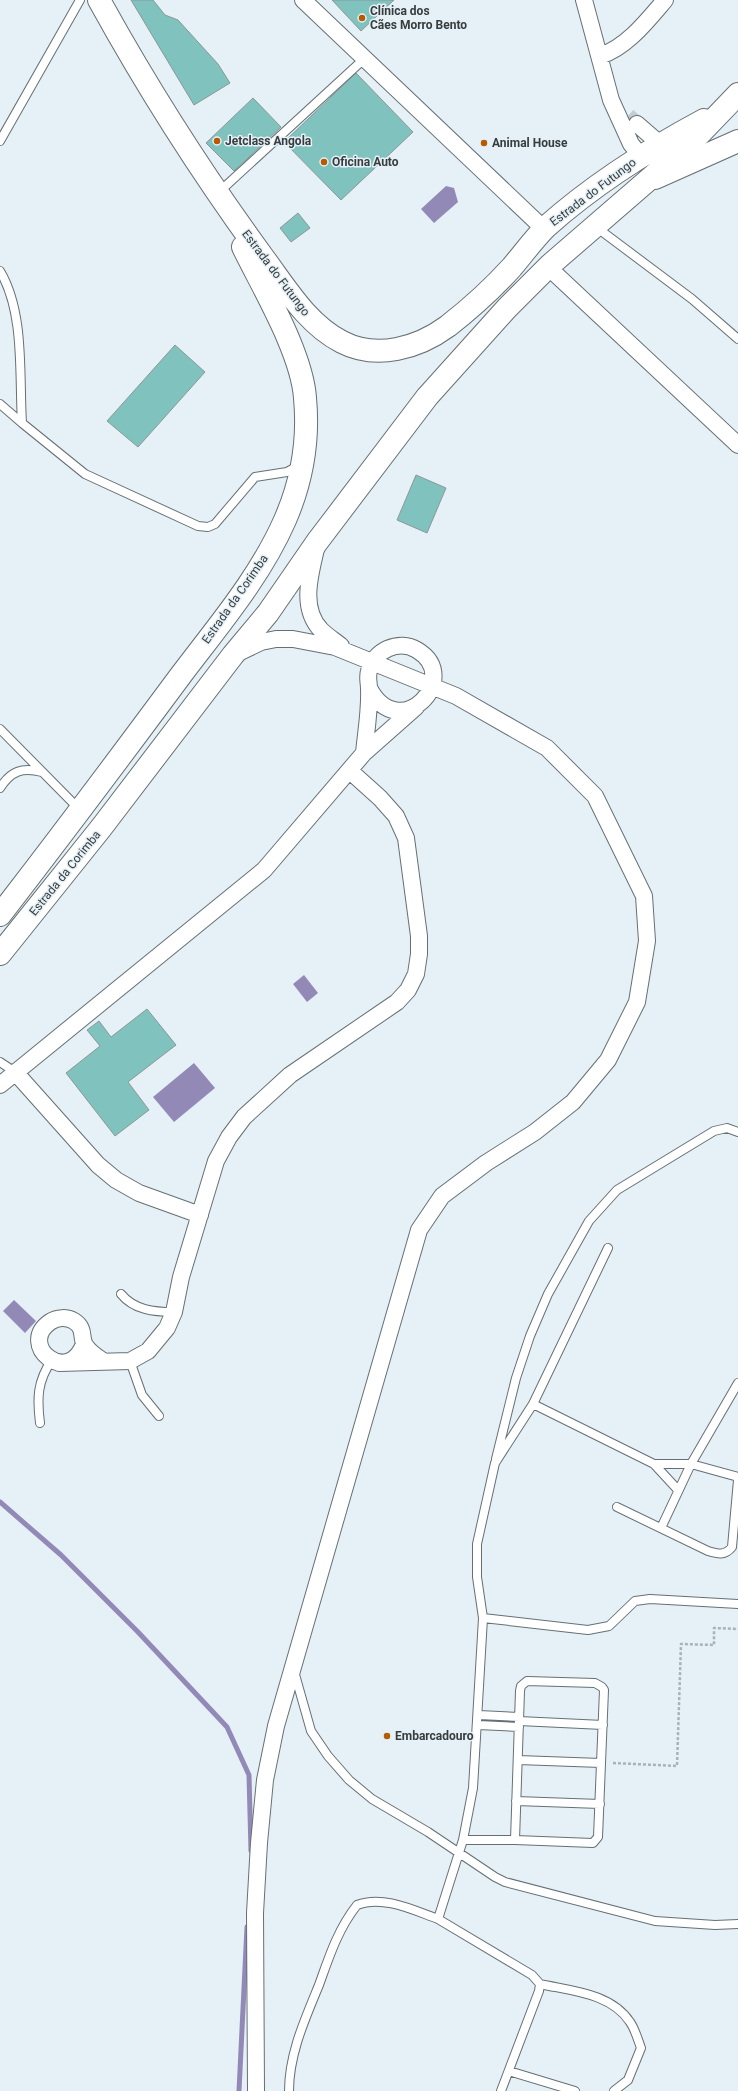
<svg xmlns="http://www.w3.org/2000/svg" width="738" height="2091" viewBox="0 0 738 2091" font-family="Roboto,sans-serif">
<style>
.water{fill:#9389b7}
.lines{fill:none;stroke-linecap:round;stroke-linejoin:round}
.stream{stroke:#9389b7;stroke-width:5}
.building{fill:#7fc2be;stroke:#8c9897}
.street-tunnel{stroke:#c2cdd1;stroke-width:16;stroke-dasharray:16 8;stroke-linecap:butt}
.lane-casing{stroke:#667074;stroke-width:10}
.street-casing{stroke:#667074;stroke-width:18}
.secondary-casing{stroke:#667074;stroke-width:24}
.primary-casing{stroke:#667074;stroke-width:24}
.path{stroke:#a9b2b6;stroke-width:2.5;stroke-dasharray:3 2;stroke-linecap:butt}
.lane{stroke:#fff;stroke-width:8}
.street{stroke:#fff;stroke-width:16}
.secondary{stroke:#fff;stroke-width:22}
.primary{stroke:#fff;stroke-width:22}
.poi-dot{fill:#b65a03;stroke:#e5f1f6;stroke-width:1.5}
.labels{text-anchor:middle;stroke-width:3;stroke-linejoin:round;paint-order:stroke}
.poi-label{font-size:12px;font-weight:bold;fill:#373c3e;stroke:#e5f1f6;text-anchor:start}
.street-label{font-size:12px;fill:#373c3e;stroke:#e5f1f6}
</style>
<rect width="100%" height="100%" fill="#e5f1f6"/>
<path class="water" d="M446 186 454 188 458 202 434 223 421 209Z
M304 975 318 993 307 1002 293 984Z
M194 1063 215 1088 174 1122 153 1097Z
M14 1300 36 1321 25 1333 3 1311Z"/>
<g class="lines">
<path class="stream" d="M0 1502 61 1555 138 1632 227 1727 249 1775 251 1851
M239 2091 247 1927"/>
</g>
<path class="building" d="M131 0H153L165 15 178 20 218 64 230 83 194 105Z
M332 0H394L361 31Z
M356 73 413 132 341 200 284 142Z
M253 98 281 127 234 171 206 143Z
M298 213 310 228 291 242 280 228Z
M175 345 205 372 138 447 107 421Z
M416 475 446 488 427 533 397 520Z
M147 1009 176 1045 128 1082 149 1110 115 1136 66 1073 100 1046 87 1030 99 1021 111 1037Z"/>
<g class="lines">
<path class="street-tunnel" d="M628 116 637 124"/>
<defs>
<path id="lane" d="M0 141 80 0
M219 192 364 59
M596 227 692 299 738 339
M0 271C25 313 19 375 22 423L85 474 198 526 208 527 215 524 255 477 287 472 298 466
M0 404 22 423
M0 729 80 810
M0 788C11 771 22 767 42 772
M0 1062 15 1072
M608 1248 533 1404 495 1463 477 1544V1577L483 1618 588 1630 609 1626 635 1601 650 1599 738 1604
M121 1294C134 1310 154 1312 174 1312
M130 1361 142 1395 159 1416
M533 1404 654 1464 678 1490
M40 1423C37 1399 37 1381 52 1360
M496 1459 516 1378 530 1336 548 1294 589 1221 617 1190 714 1131 727 1128 738 1132
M654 1464H691L738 1477
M617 1507 708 1551C718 1554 725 1556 732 1547L738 1480
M661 1528 691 1464 738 1383
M294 1671 311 1731 328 1756 349 1780 372 1799 428 1832 495 1877 505 1882 655 1921 715 1925 738 1924
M527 1681 595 1683 602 1687 604 1690 598 1837 593 1843 515 1840 520 1691 521 1686Z
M479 1715 519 1717
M519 1721 603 1725
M478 1725 519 1727
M518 1760 601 1763
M516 1801 600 1804
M463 1840H515
M438 1919 532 1975 540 1984 539 1991 501 2091
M540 1984C571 1991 611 1993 630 2022 635 2029 638 2040 641 2048L628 2080 614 2091
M509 2071 575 2091
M289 2091C289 2054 305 2019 319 1985 329 1957 338 1929 357 1905 383 1895 413 1910 438 1919L463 1840 473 1788 483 1618"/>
<path id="street" d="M303 0 544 229
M584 0 611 100 631 144 641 156
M600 56C627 47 647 21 665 0
M637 124 660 144
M548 267 738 445
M316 549C310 575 300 608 321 630 327 636 335 641 341 646
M236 654 261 642 276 639H293L335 647 456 696 547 748 595 796 644 896 647 941 637 1002 608 1060 573 1102 535 1132 486 1163 442 1196 419 1230 276 1726 265 1780 259 1843 255 1913 256 2091
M364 753C366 732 370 710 369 689 369 682 367 677 369 671 374 650 399 639 417 650 464 678 399 746 369 688
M15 1072 98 1165 116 1180 139 1193 200 1215
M0 1085 264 870 364 753 416 707
M84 1344C68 1387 17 1345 50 1322 57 1317 67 1317 74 1321 86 1329 80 1337 85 1345 89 1352 97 1357 103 1361
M59 1363 130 1361 148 1351 167 1328 174 1312 181 1277 216 1161 229 1137 244 1117 290 1075 397 1002 408 990 416 974 419 954V936L406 838 396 816 380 798 350 771"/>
<path id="secondary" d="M655 178 738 141"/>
<path id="primary" d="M99 0C148 89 203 175 263 257 286 288 307 324 342 342 377 360 418 348 448 326 471 308 493 288 512 267 523 254 534 239 546 227 594 184 648 150 704 120
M0 915C61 836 121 756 181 675 218 626 260 577 285 520 302 481 309 440 305 398 302 353 263 288 243 247
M0 954 101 828 233 655 268 613 317 542 427 397 507 308 550 265 691 143 738 94"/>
</defs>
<use href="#lane" class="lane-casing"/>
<use href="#street" class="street-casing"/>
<use href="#secondary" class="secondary-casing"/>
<use href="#primary" class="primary-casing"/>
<path class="path" d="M613 1763 677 1766 681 1644 714 1645V1628L738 1629"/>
<use href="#lane" class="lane"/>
<use href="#street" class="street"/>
<use href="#secondary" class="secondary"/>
<use href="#primary" class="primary"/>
</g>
<g class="poi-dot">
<circle cx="362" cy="18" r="4"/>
<circle cx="217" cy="141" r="4"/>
<circle cx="484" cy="143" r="4"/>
<circle cx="324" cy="162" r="4"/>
<circle cx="387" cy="1736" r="4"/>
</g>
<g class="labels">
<g class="poi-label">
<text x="370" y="15">Clínica dos<tspan x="370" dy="14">Cães Morro Bento</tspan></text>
<text x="225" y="145">Jetclass Angola</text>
<text x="492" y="147">Animal House</text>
<text x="332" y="166">Oficina Auto</text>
<text x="395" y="1740">Embarcadouro</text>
</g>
<g class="street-label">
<text transform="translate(593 192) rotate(-37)" y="4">Estrada do Futungo</text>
<text transform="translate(276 273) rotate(53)" y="4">Estrada do Futungo</text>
<text transform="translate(235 599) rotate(-55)" y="4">Estrada da Corimba</text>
<text transform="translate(65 873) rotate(-51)" y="4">Estrada da Corimba</text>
</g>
</g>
</svg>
